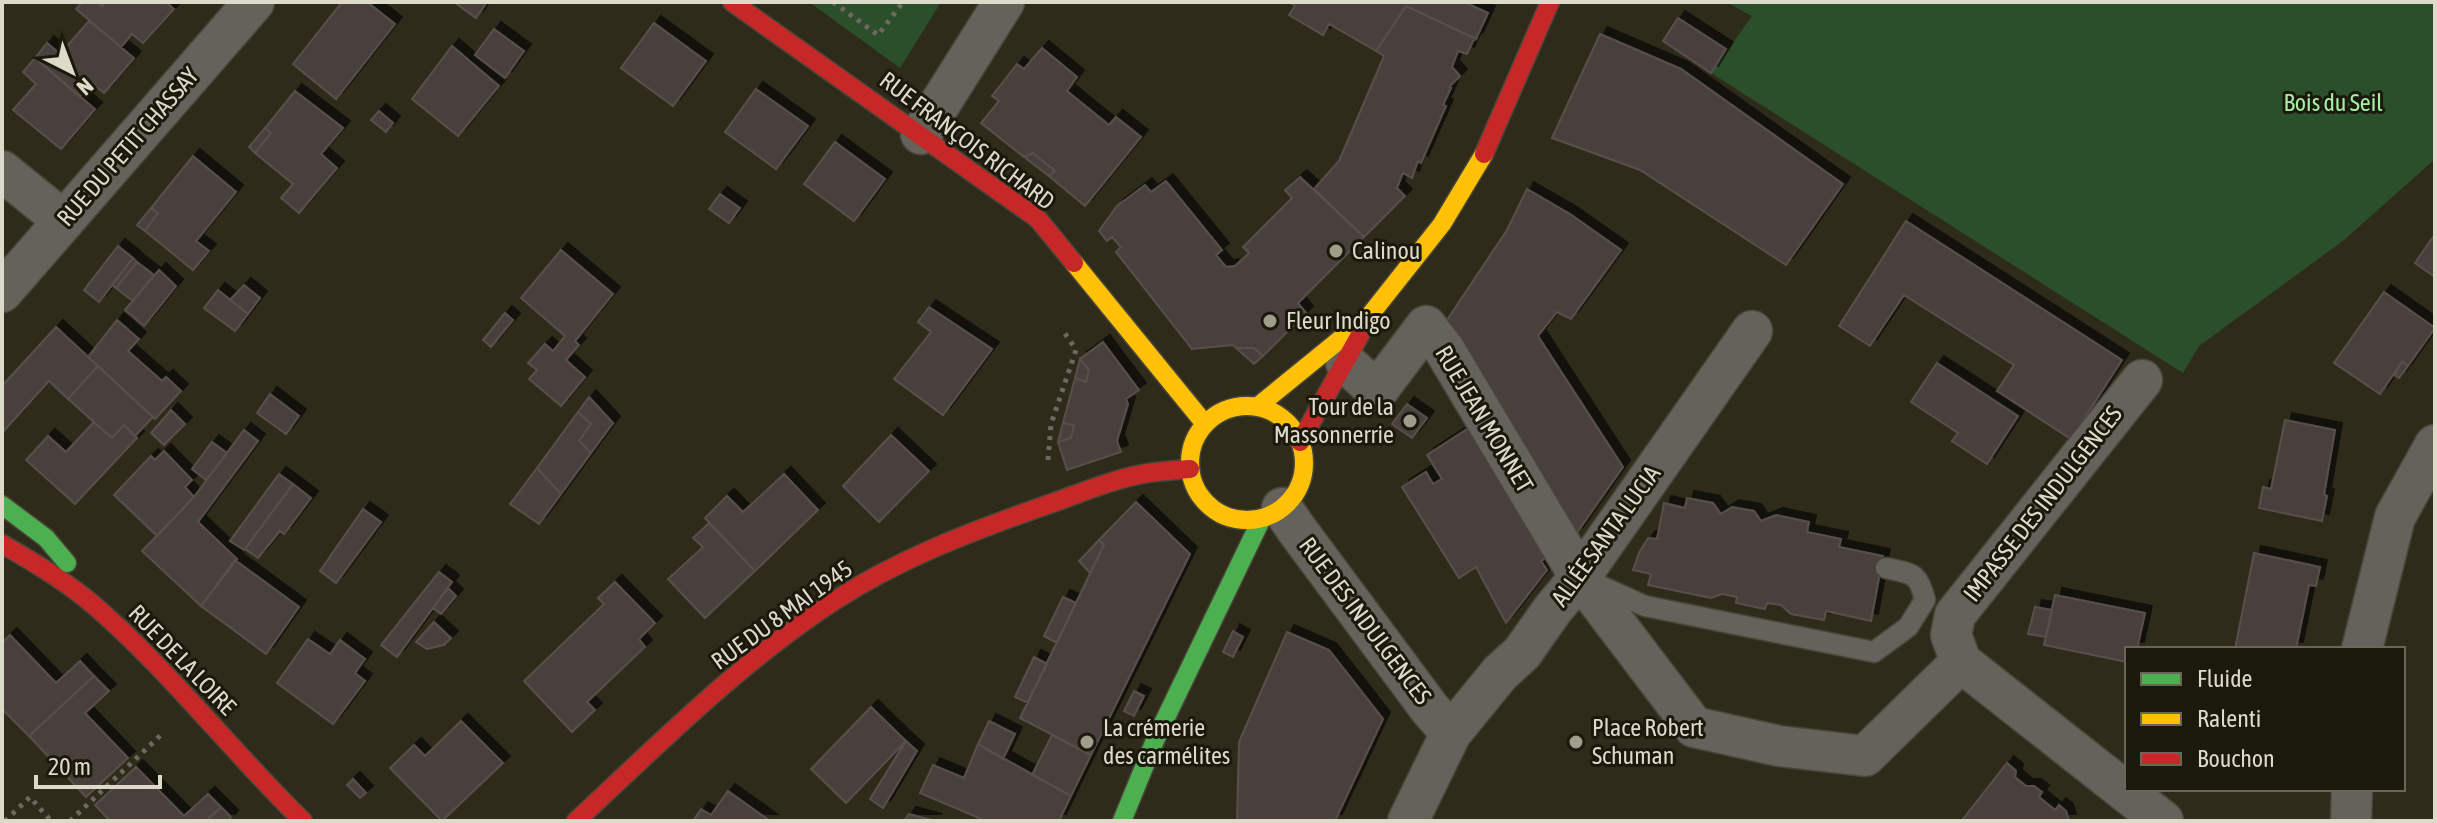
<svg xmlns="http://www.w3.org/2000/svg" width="2437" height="823" viewBox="0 0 2437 823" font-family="'Asap Condensed',sans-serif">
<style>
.green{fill:#2c4f2b}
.building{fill:#49413c;stroke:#58504b;stroke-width:2;filter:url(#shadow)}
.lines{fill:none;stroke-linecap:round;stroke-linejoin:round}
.lane-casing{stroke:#494639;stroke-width:23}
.street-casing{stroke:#494639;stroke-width:43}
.fast-casing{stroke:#494639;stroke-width:21}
.slow-casing{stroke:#494639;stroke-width:21}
.jam-casing{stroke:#494639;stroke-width:21}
.path{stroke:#6c6862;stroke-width:5;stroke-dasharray:4 6;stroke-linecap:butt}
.lane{stroke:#65615b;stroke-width:20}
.street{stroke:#65615b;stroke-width:40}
.fast{stroke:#4caf50;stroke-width:18}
.slow{stroke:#ffc107;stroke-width:18}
.jam{stroke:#c62828;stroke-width:18}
.poi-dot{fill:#a19d8d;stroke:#1b180c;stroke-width:3}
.labels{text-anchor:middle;stroke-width:6;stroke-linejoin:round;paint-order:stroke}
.park-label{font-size:24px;fill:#a6efa7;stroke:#1b180c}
.street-label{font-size:24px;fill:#dedaca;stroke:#1b180c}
.poi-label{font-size:24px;fill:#dedaca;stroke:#1b180c;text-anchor:start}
</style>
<defs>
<filter id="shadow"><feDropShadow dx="7" dy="-7" stdDeviation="0" flood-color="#0009"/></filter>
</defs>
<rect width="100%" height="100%" fill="#2f2b1b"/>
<path class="green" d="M809 2H941L900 68Z
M1726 2H2435V159L2344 240 2199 346 2183 373 1711 73 1752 16Z"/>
<path class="building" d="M82 2H97L102 6 105 2H166L174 9 143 43 132 34 121 47 76 9Z
M342 2H367L395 24 336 99 293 64Z
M454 2H487L476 18Z
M1289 2H1464L1488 13 1476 39 1406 6 1376 51 1329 24 1323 35 1289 15 1295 6Z
M1406 6 1476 39 1473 41 1467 54 1458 51 1452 67 1460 76 1449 87 1451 88 1443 105 1446 106 1421 163 1418 161 1412 178 1403 173 1397 188 1405 196 1364 237 1314 189 1339 161 1384 56 1376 51Z
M1678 18 1726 49 1711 73 1663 41Z
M89 21 134 58 104 93 92 83 80 97 35 58 47 43 60 54Z
M654 23 706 61 673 106 621 68Z
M494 29 524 51 505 78 475 55Z
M1600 34 1681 69 1843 184 1786 265 1640 170 1552 138Z
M452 46 499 86 458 136 412 99Z
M1042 48 1077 77 1067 91 1109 125 1116 117 1141 137 1085 206 1049 176 1055 171 1033 153 1024 157 981 123 999 101 992 96 1017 64 1024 69Z
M35 58 95 109 61 149 13 110 36 84 23 72Z
M756 89 808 126 776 169 725 132Z
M295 91 343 128 321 154 337 168 299 213 281 198 293 184 255 153 271 133 265 128Z
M379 111 393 123 386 132 371 120Z
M265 128 271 133 255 153 249 147Z
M835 142 885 179 854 221 804 184Z
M1033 153 1055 171 1049 176 1024 157Z
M193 156 236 192 196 241 209 251 193 270 145 231 158 213 151 208Z
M1300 177 1364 237 1298 303 1306 313 1263 356 1254 348H1236L1233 345 1192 349 1116 252 1121 247 1112 237 1107 241 1099 231 1117 206 1145 185 1151 192 1166 181 1222 250 1216 255 1226 267 1235 266 1249 253 1243 247 1292 198 1285 190Z
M1527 189 1570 214 1621 250 1571 319 1557 312 1538 336 1623 467 1576 534 1441 329 1507 230Z
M720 194 740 208 729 223 709 209Z
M151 208 158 213 145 231 137 225Z
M1906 221 2122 360 2071 439 1997 391 2014 365 1904 295 1870 346 1839 326Z
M2435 234V277L2415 263Z
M118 246 133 258 99 302 84 290Z
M561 250 613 294 575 341 579 345 566 360 585 377 561 406 529 379 537 370 528 363 545 344 553 351 565 336 521 298Z
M133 258 137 262 116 288 112 285Z
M137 262 154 275 133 301 116 288Z
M159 270 176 286 144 326 125 310Z
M244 285 260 298 248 314 230 300Z
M218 290 248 314 235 331 204 308Z
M2384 292 2435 328 2408 366 2402 362 2380 394 2334 363Z
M929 307 992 349 943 415 894 379 931 332 918 322Z
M505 313 513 320 491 347 483 340Z
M117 320 139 339 128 351 162 381 166 377 181 391 155 419 88 357Z
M56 327 98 366 68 399 49 381 3 432 2 386Z
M1103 342 1139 390 1126 399 1128 404 1117 441 1121 452 1067 470 1058 442 1071 438 1074 425 1063 423 1075 378 1086 382 1089 370 1080 359Z
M1236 348H1254L1263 356 1254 364Z
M1080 359 1089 370 1086 382 1075 378Z
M2402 362 2408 366 2399 378 2394 375Z
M1937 363 2018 416 1987 464 1952 441 1958 433 1911 402Z
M98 366 153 417 135 436 124 425 112 438 68 399Z
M270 394 299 416 286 434 257 413Z
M589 397 613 423 591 453 579 441 591 424 578 412Z
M1407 404 1427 418 1412 438 1392 424Z
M171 410 185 424 164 445 151 433Z
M578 412 591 424 579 441 591 453 561 494 537 468Z
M2285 420 2335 430 2324 495 2327 496 2322 521 2259 508 2263 487 2271 489Z
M94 422 112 438 124 425 137 438 75 504 26 460 48 436 66 452Z
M1063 423 1074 425 1071 438 1058 442Z
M1472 426 1553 554 1541 561 1547 570 1506 623 1476 567 1459 578 1402 487 1426 472 1433 484 1442 479 1427 455Z
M244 430 258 441 198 522 237 559 201 606 142 551 194 497Z
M891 435 929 471 879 522 843 486Z
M212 442 227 453 206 480 192 469Z
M164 451 192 480 185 487 194 497 157 536 114 495 151 456 155 460Z
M537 468 561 494 539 524 510 504Z
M279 474 293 484 244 550 230 541Z
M784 474 818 510 755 571 705 518 727 496 743 512Z
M293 484 311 498 284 534 280 531 258 558 245 549Z
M1687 498 1713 503 1721 514 1732 507 1754 511 1761 521 1776 515 1809 522 1807 532 1841 539 1839 547 1883 556 1871 621 1826 611 1824 620 1791 614 1781 605 1767 603 1765 609 1736 603 1737 597 1722 594 1711 598 1648 585 1651 574 1633 570 1639 553 1648 538 1657 539 1664 503 1685 508Z
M1136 502 1190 554 1091 755 1020 718 1104 545 1099 540Z
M363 509 381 522 336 583 320 571Z
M709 523 755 571 705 618 668 579 703 547 693 538Z
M1099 540 1104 545 1090 573 1079 561Z
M2254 553 2320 567 2316 586 2309 585 2296 649H2235Z
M235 560 299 607 266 654 201 606Z
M439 572 452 582 397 657 381 645Z
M615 582 655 623 639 639 645 647 587 702 595 710 572 732 524 681 604 604 598 598Z
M448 588 456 596 441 614 433 608Z
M2055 595 2145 613 2137 649H2127V662L2044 645Z
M1063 597 1076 603 1057 643 1044 636Z
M2035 607 2052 610 2046 637 2028 634Z
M434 622 451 638 444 645 427 649 416 642Z
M1233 631 1243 637 1233 657 1223 652Z
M1287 632 1329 650 1383 719 1335 821H1237L1239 742Z
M10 635 56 683 80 661 94 676 29 736 2 709V643Z
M308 639 330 654 340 640 365 659 355 673 365 681 333 724 277 683Z
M1034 657 1047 664 1028 703 1015 697Z
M94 676 109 691 85 713 128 758 86 797 29 736Z
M1134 691 1144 696 1134 716 1124 711Z
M871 707 906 741 846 803 811 769Z
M461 721 503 763 442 821 390 768 414 745 425 756Z
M989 721 1015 734 1003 759 978 744Z
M1052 735 1091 755 1071 796 1032 775Z
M906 741 917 751 883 808 870 799Z
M978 744 1071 796 1059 821H986L920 793 933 765 964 778Z
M2007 763 2016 771 2015 777 2026 786H2034L2042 792 2039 797 2055 810 2059 805 2066 811 2069 821H1966L1963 819Z
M136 767 184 816 208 794 221 807 206 821H110L95 805Z
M353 779 366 793 360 798 347 785Z
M728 791 770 821H693L701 809 711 815Z
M221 807 231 817 228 821H206Z
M909 814 935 821H904Z"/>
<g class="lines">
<defs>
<path id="lane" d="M1594 583 1645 606 1874 652 1908 627 1925 600C1918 572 1913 574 1886 568"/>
<path id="street" d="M921 134 1004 2
M2 171 64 221
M2 292 254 2
M1346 363 1377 391 1426 326 1444 349 1580 577 1694 727 1779 746 1865 756 1961 662
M2142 380 1955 615 1951 635 1961 662 2163 821
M1282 508 1297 530 1430 709 1451 733
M2362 649 2395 517 2435 445
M1408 821 1451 733 1500 673 1522 653 1553 609 1580 577 1752 331
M2351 821 2352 789"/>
<path id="fast" d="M2 505 46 538 67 563
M1122 821 1156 738 1262 518"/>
<path id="slow" d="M1074 263 1205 424
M1190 463a57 57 0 1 1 114 0a57 57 0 1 1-114 0Z
M1257 407 1370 315 1442 224 1484 154"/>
<path id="jam" d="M732 2 1038 219 1074 263
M1484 154 1550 2
M1300 442 1360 335
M2 544C32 561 62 579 89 601 167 667 230 750 303 821
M576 821C659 744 739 663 834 601 897 560 967 533 1038 508 1074 496 1111 479 1148 473 1162 471 1176 470 1190 469"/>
</defs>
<use href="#lane" class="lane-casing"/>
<use href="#street" class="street-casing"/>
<use href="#fast" class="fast-casing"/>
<use href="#slow" class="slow-casing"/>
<use href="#jam" class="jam-casing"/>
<path class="path" d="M833 2 878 35 903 2
M1048 460 1051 424 1076 350 1062 329
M5 821 30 797 51 821
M70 821 162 734"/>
<use href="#lane" class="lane"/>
<use href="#street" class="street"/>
<use href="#fast" class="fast"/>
<use href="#slow" class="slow"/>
<use href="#jam" class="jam"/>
</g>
<g class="poi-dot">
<circle cx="1336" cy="251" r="8"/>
<circle cx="1270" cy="321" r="8"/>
<circle cx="1410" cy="421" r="8"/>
<circle cx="1087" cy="742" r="8"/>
<circle cx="1576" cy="742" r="8"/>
</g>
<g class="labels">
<g class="park-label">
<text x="2333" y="111">Bois du Seil</text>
</g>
<g class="street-label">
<text transform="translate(967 141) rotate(37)" y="8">RUE FRANÇOIS RICHARD</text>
<text transform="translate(128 147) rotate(-49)" y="8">RUE DU PETIT CHASSAY</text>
<text transform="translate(1484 419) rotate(59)" y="8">RUE JEAN MONNET</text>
<text transform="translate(2043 504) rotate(-52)" y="8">IMPASSE DES INDULGENCES</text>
<text transform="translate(1606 536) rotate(-54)" y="8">ALLÉE SANTA LUCIA</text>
<text transform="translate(782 615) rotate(-36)" y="8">RUE DU 8 MAI 1945</text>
<text transform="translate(1365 621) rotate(53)" y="8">RUE DES INDULGENCES</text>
<text transform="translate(182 660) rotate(46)" y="8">RUE DE LA LOIRE</text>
</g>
<g class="poi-label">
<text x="1352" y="259">Calinou</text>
<text x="1286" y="329">Fleur Indigo</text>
<text x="1394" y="415" text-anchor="end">Tour de la<tspan x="1394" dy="28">Massonnerrie</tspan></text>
<text x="1103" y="736">La crémerie<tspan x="1103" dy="28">des carmélites</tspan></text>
<text x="1592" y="736">Place Robert<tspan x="1592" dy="28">Schuman</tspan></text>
</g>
</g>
<rect width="2437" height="823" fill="none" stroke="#dedaca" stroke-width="8"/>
<rect x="2125" y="647" width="280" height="144" fill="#1b180c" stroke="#696658" stroke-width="2"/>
<rect x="2141" y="673" width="40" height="12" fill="#4caf50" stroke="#696658" stroke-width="2"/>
<text x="2197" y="687" font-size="24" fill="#dedaca">Fluide</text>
<rect x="2141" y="713" width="40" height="12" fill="#ffc107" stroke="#696658" stroke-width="2"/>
<text x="2197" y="727" font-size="24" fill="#dedaca">Ralenti</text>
<rect x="2141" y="753" width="40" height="12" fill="#c62828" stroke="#696658" stroke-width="2"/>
<text x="2197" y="767" font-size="24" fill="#dedaca">Bouchon</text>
<g transform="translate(72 72) rotate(138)" stroke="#1b180c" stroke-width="6" paint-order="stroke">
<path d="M0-6L14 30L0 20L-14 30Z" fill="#dedaca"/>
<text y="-12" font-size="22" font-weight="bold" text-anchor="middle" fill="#dedaca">N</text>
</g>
<path d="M36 775v12h124v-12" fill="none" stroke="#dedaca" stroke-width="4"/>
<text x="48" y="775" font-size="24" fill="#dedaca" stroke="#1b180c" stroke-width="6" paint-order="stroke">20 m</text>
</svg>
